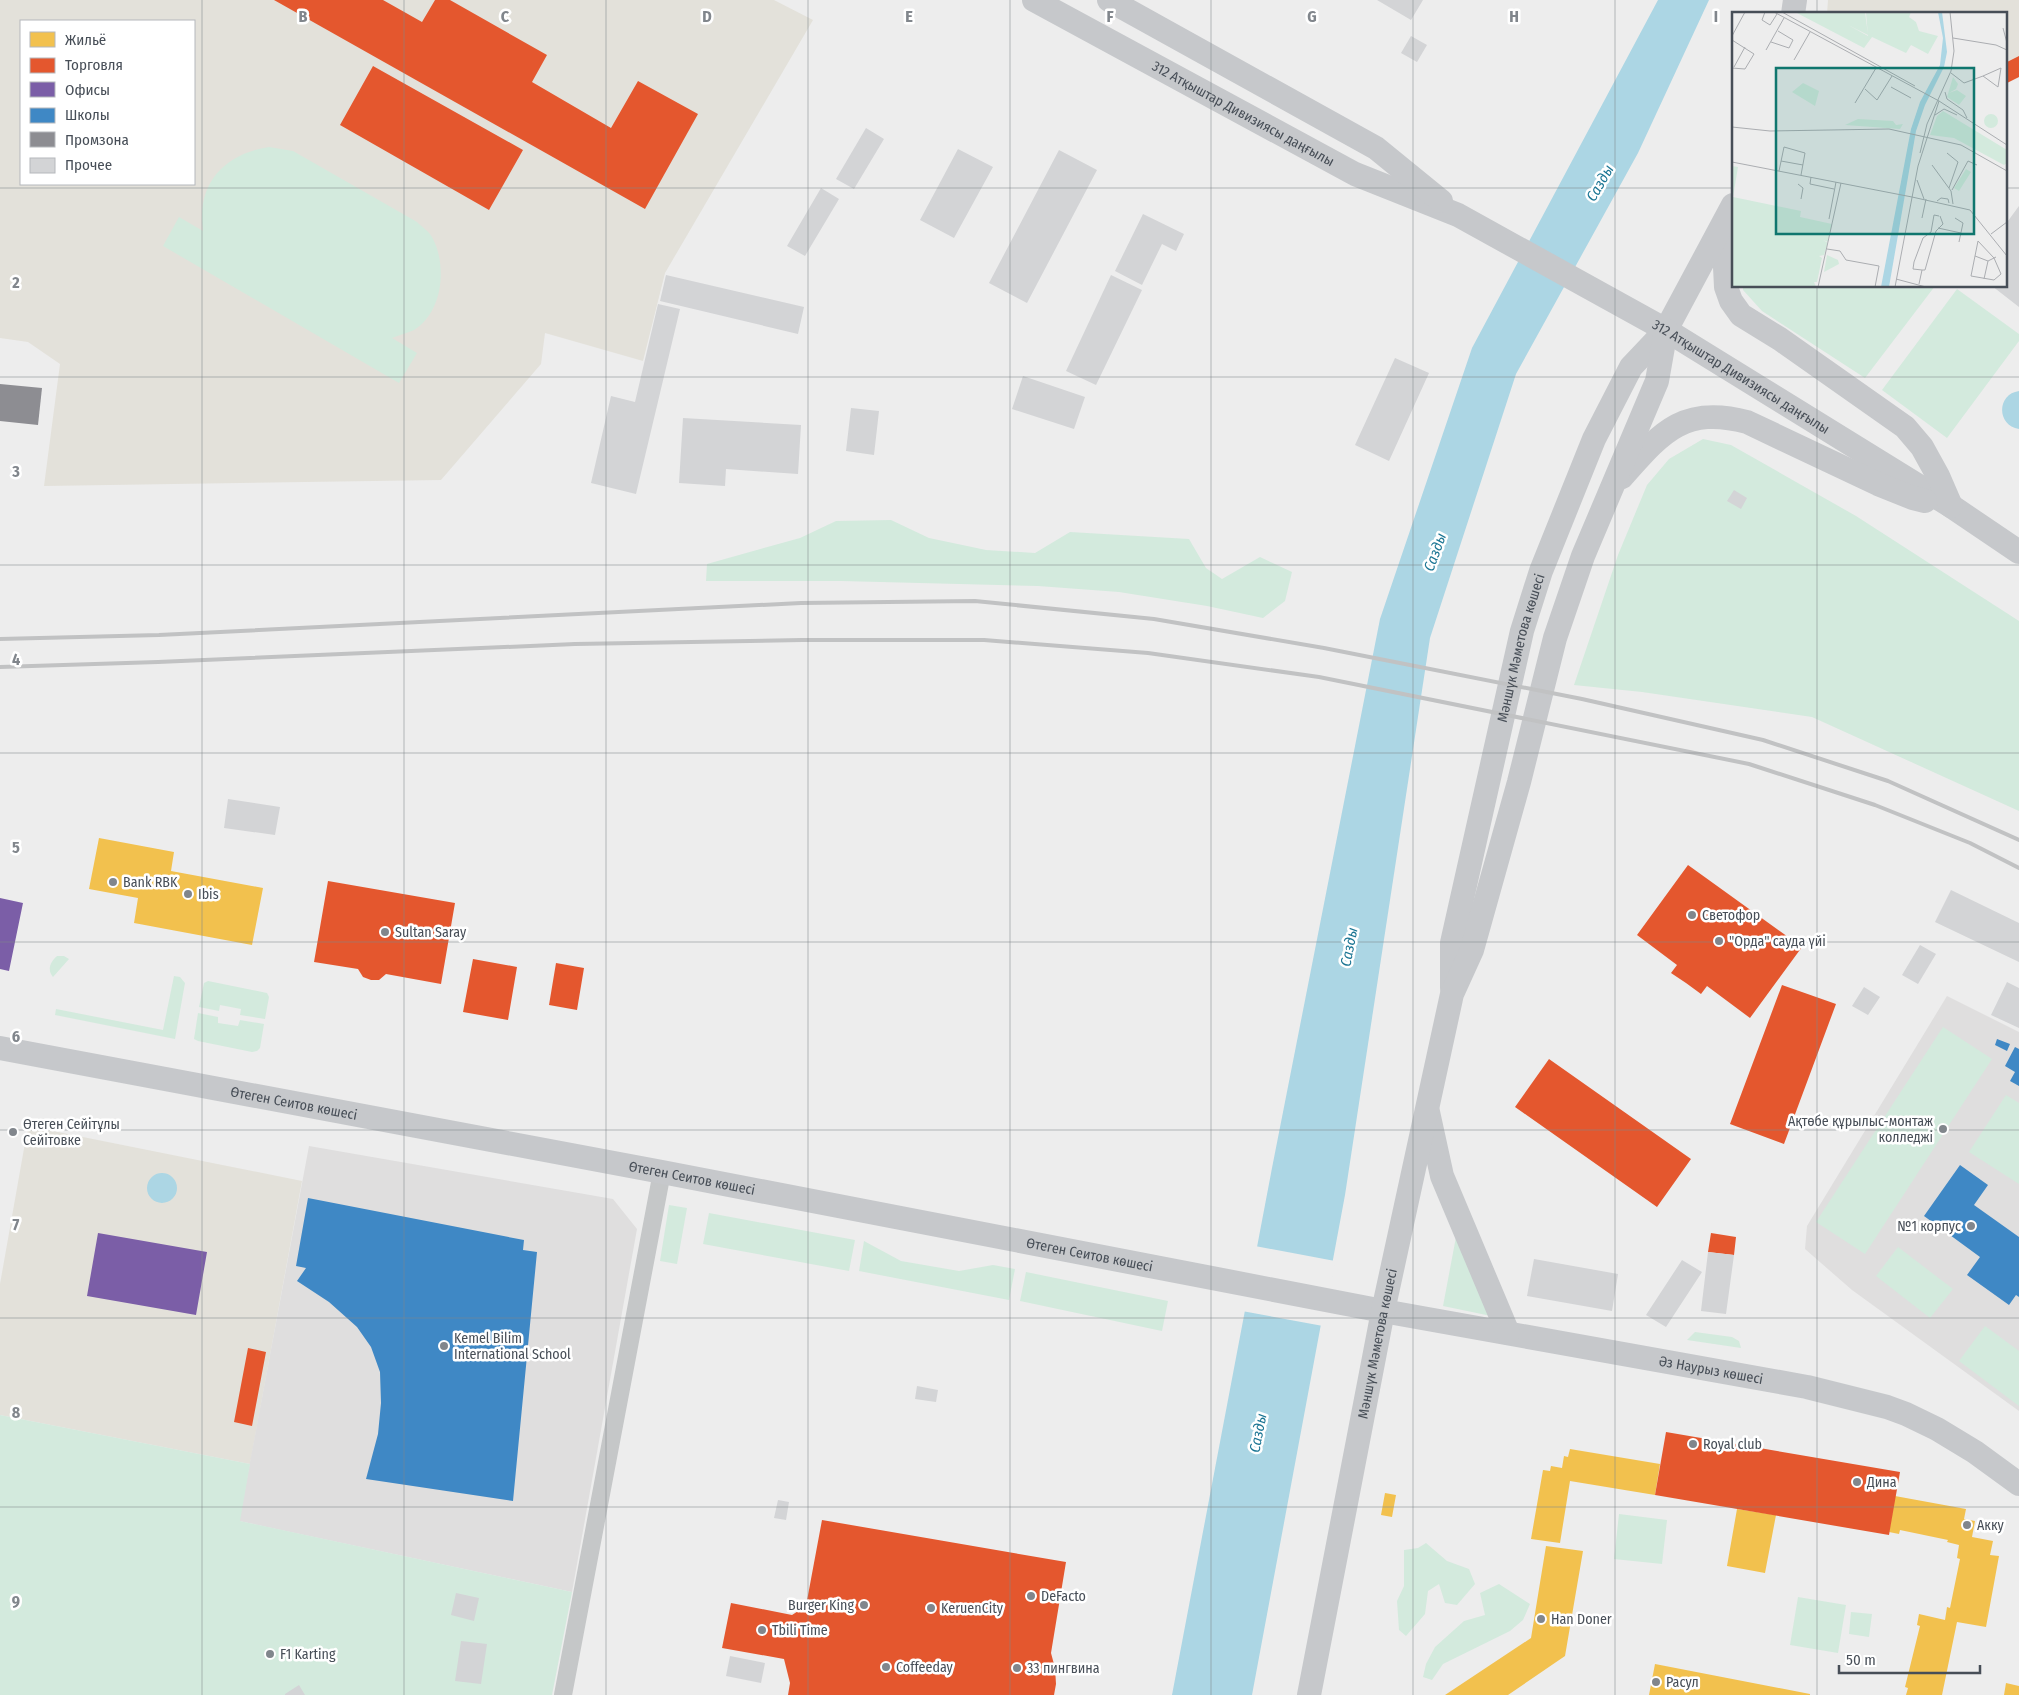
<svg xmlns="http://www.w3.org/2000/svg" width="2019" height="1695" viewBox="0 0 2019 1695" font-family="'Fira Sans Condensed',sans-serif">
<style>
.commercial{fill:#e3e1da;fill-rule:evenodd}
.education{fill:#dfdede}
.green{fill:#d3eadd}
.water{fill:#acd6e4}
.pier{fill:#ededed}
.homes{fill:#f2c14e}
.shops{fill:#e4572e}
.offices{fill:#7b5ea7}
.schools{fill:#3f88c5}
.industry{fill:#8d8d92}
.building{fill:#d3d4d6}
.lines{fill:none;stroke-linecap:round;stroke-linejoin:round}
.street{stroke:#c5c7c8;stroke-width:18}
.secondary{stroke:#c6c8cb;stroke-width:24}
.rail{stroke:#c1c2c3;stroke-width:4}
.grid{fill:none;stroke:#81868c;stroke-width:1;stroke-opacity:0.55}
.poi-dot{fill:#81868c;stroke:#fff;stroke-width:2}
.labels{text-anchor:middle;stroke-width:5;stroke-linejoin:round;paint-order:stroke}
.street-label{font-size:14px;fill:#474e57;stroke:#fff}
.poi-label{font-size:14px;fill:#474e57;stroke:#fff;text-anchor:start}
.water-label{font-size:15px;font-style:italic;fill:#1c7694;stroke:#fff}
.inset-road{fill:none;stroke:#abadb1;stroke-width:1}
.view{fill:#0f766e;fill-opacity:0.15;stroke:#0f766e;stroke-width:2.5}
.inset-edge{fill:none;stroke:#474e57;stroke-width:2.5}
.grid-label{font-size:16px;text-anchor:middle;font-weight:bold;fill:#81868c;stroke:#fff;stroke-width:5;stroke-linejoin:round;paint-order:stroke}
</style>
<rect width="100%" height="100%" fill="#ededed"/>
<path class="commercial" d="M0 0H774L813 20 665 273 643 361 545 333 541 364 441 480 44 486 60 364 28 342 0 338ZM21 21H194V184H21Z
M1828 0H2019V77L2005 84V14H1827Z
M28 1126 302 1181 250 1464 0 1415V1284Z"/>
<path class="education" d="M1947 996 2019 1032V1411L1852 1290 1805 1249 1807 1226Z
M309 1146 613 1199 637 1229 572 1592 239 1521Z"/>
<path class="green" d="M269 147 293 151 417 222C422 227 430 232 433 239 447 266 443 312 414 330 408 333 399 335 392 338L417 353 399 383 163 246 179 217 203 231C196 184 224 154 269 147Z
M1743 286H1935L1865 378 1762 311 1743 290Z
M1957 289 2019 334V341L1947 438 1882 390Z
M1703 439 1731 445 1856 516 2019 621V811L1812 717 1642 692 1574 685 1618 555 1647 485 1669 459Z
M891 520 929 538 986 550 1035 553 1070 532 1189 539 1206 568 1222 579 1260 557 1292 572 1285 601 1263 618 1207 606 1119 592 1038 586 841 581H706L707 564 800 538 836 521Z
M57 956H64L69 959 53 977C47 970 50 962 57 956Z
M174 976 180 977 185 983 175 1039 55 1015 56 1009 163 1030Z
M208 981 267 993 269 997 265 1019 240 1015 241 1009 220 1005 219 1011 199 1007 204 983Z
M198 1013 218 1017V1023L238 1026 240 1020 264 1024 260 1048 257 1051 252 1052 198 1041 194 1039Z
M1943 1027 1992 1059 1865 1254 1816 1222Z
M2006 1095 2019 1103V1184L1969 1152Z
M669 1205 687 1208 677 1264 660 1261Z
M709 1213 855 1240 849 1271 703 1244Z
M1456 1237 1496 1317 1443 1306Z
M864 1241 901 1261 959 1271 993 1265 1015 1269 1009 1300 859 1271Z
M1898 1247 1953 1289 1930 1318 1876 1276Z
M1026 1272 1168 1301 1162 1331 1020 1301Z
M1985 1326 2019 1351V1406L1959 1361Z
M1695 1332 1732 1337 1739 1341 1741 1348 1687 1340Z
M0 1415 250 1464 240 1521 572 1592 552 1695H0Z
M1619 1514 1667 1520 1662 1564 1614 1559Z
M1426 1543 1447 1561 1469 1569 1475 1584 1457 1605 1445 1603 1439 1584 1428 1591 1425 1614 1406 1636 1399 1630 1397 1601 1404 1586V1550L1418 1548Z
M1499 1584 1530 1604 1523 1620 1510 1631 1443 1664 1432 1680 1423 1677 1426 1664 1435 1647 1464 1621 1485 1615 1480 1593Z
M1798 1597 1846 1605 1838 1653 1790 1645Z
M1851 1612 1872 1614 1869 1637 1849 1634Z"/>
<path class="water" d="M1658 0H1709L1638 153 1516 374 1430 638 1345 1195 1252 1695H1172L1272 1168 1380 619 1472 348Z
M2019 391V429C1996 425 1997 394 2019 391Z
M147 1188a15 15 0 1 1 30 0a15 15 0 1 1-30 0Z"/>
<path class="pier" d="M1255 1246 1335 1261 1323 1326 1242 1311Z"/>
<path class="homes" d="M99 838 174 852 171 871 263 888 252 945 134 923 138 898 89 889Z
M1570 1449 1660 1464 1655 1495 1570 1481 1560 1543 1531 1539 1543 1470 1550 1471 1551 1466 1562 1468 1564 1456 1568 1457Z
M1385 1493 1396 1495 1392 1517 1381 1515Z
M1895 1496 1966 1509 1964 1519 1975 1521 1972 1537 1993 1541 1990 1555 1999 1556 1986 1627 1957 1622 1942 1695H1906L1908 1688 1905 1687 1920 1626 1917 1625 1919 1614 1945 1620 1947 1607 1950 1608 1960 1559 1957 1558 1959 1545 1947 1542 1948 1540 1900 1530 1899 1534 1889 1532Z
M1737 1509 1776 1515 1765 1573 1727 1566Z
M1546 1546 1583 1551 1565 1656 1508 1695H1445L1531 1638Z
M1655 1664 1810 1694V1695H1649Z
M2006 1683 2019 1686V1695H2004Z"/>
<path class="shops" d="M274 0H383L422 22 435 0H450L547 55 532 82 611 128 638 81 698 114 645 209Z
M2019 56V77L2005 84V63Z
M373 66 523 150 489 210 340 125Z
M1688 865 1802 947 1750 1018 1707 986 1701 994 1686 983 1671 973 1677 965 1637 935Z
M328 881 455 903 441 984 386 974 379 980H371L363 977 358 969 314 962Z
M473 959 517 967 508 1020 463 1012Z
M556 963 584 968 577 1010 549 1005Z
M1782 985 1836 1004 1784 1144 1730 1124Z
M1549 1059 1691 1159 1657 1207 1515 1107Z
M1711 1233 1736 1237 1734 1255 1708 1252Z
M248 1348 266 1352 252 1426 234 1422Z
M1666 1432 1900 1472 1889 1535 1655 1495Z
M822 1520 1066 1562 1051 1653 1055 1668 1056 1684 1054 1695H788L790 1683 784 1659 722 1648 731 1603 792 1615 806 1606Z"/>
<path class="offices" d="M0 898 23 903 9 971 0 969Z
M98 1233 207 1252 196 1315 87 1296Z"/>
<path class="schools" d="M1997 1039 2010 1044 2007 1051 1995 1045Z
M2015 1047 2019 1049V1086L2010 1081 2015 1072 2005 1066Z
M1960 1165 1988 1185 1974 1205 2019 1237V1297L2016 1295 2009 1305 1967 1275 1980 1257 1924 1216Z
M308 1198 524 1240 523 1250 537 1252 513 1501 366 1479 378 1434 381 1403 380 1372 371 1347 357 1327 329 1302 297 1281 306 1268 296 1266Z"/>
<path class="industry" d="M0 384 42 388 38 425 0 421Z"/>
<path class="building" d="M1377 0H1423L1411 20Z
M1411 36 1427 45 1417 62 1401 53Z
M866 128 884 139 854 189 836 179Z
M958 149 993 167 954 238 920 220Z
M1059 150 1097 170 1027 303 989 283Z
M821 188 839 199 805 256 787 246Z
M2019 206V307L1992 286H2005V225Z
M1143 214 1184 234 1176 251 1162 244 1142 285 1115 271Z
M666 275 804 307 798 334 660 301Z
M1111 275 1142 290 1096 385 1066 371Z
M658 304 680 309 636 494 591 483 611 396 635 402Z
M1395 358 1429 373 1389 461 1355 445Z
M1023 376 1085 397 1074 429 1012 409Z
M851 408 879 411 874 455 846 451Z
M683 418 801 425 798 474 726 469 725 486 679 483Z
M1734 490 1747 498 1741 509 1727 501Z
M228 799 280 807 275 835 224 828Z
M1951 890 2019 923V962L1935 922Z
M1920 945 1936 954 1918 984 1902 975Z
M2007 982 2019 988V1028L1991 1015Z
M1864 987 1880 997 1868 1015 1852 1006Z
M1708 1252 1734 1255 1726 1314 1701 1311Z
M1534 1259 1618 1274 1612 1311 1527 1296Z
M1682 1260 1702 1272 1666 1327 1646 1315Z
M917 1386 938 1390 936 1402 915 1399Z
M778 1500 789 1502 786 1520 774 1518Z
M456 1593 479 1598 474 1621 451 1615Z
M461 1641 487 1644 481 1684 455 1681Z
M730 1656 765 1663 761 1683 726 1676Z
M299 1685 305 1695H285V1694Z"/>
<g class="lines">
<path class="street" d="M563 1695 662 1172"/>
<g class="secondary">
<path id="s1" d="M1034 0 1355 174 1458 215 1666 330 1951 506 2019 552"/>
<path d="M1109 0 1376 148 1441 201"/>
<path d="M1793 14 1795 0"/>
<path d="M1731 222 1725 267 1726 287 1731 301 1741 315 1780 339 1905 427 1922 447 1938 476 1951 506"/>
<path d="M1622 477C1661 433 1683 405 1747 422L1878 484 1913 498 1925 501"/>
<path id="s2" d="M1452 988V943L1522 631 1541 571 1594 439 1631 367 1666 330 1733 205"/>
<path id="s3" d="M0 1048 662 1172 1383 1311 1807 1387 1887 1407 1906 1414 1937 1429 1975 1452 2019 1484"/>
<path d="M1428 1112 1442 1176 1508 1333"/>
<path id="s4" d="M1309 1695 1383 1311 1452 994 1472 950 1519 782 1555 638 1583 556 1657 381 1666 330"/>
</g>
<path class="rail" d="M0 639 159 635 801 603 975 601 1154 619 1324 648 1582 699 1763 740 1888 781 2019 840
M0 667 158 662 575 644 802 640H984L1148 653 1319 677 1749 764 1875 805 1970 843 2019 868"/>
</g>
<path class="grid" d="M202 0V1695M404 0V1695M606 0V1695M808 0V1695M1010 0V1695M1211 0V1695M1413 0V1695M1615 0V1695M1817 0V14M0 188H1733M2005 188H2019M1817 286V1695M0 377H2019M0 565H2019M0 753H2019M0 942H2019M0 1130H2019M0 1318H2019M0 1507H2019"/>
<g class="poi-dot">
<circle cx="113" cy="882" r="5"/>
<circle cx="188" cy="894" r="5"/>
<circle cx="1692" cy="915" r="5"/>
<circle cx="385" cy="932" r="5"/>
<circle cx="1719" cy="941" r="5"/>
<circle cx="1943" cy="1129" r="5"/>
<circle cx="13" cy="1132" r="5"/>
<circle cx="1971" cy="1226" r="5"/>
<circle cx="444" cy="1346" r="5"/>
<circle cx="1693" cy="1444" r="5"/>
<circle cx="1857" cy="1482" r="5"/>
<circle cx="1967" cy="1525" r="5"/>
<circle cx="1031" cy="1596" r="5"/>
<circle cx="864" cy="1605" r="5"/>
<circle cx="931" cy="1608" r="5"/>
<circle cx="1541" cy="1619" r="5"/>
<circle cx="762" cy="1630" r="5"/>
<circle cx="270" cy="1654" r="5"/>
<circle cx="886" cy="1667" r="5"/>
<circle cx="1017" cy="1668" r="5"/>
<circle cx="1656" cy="1682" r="5"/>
</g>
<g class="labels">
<g class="street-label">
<text dy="5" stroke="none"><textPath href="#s1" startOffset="238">312 Атқыштар Дивизиясы даңғылы</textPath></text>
<text dy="5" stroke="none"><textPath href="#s1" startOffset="802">312 Атқыштар Дивизиясы даңғылы</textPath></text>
<text dy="5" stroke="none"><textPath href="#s2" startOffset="348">Мәншүк Мәметова көшесі</textPath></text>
<text dy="5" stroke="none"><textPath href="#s3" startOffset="299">Өтеген Сеитов көшесі</textPath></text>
<text dy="5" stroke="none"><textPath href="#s3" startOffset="704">Өтеген Сеитов көшесі</textPath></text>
<text dy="5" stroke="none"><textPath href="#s3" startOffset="1109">Өтеген Сеитов көшесі</textPath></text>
<text dy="5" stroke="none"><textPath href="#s4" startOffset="358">Мәншүк Мәметова көшесі</textPath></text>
<text dy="5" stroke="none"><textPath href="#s3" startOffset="1741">Әз Наурыз көшесі</textPath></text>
</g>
<g class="poi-label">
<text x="123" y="887">Bank RBK</text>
<text x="198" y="899">Ibis</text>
<text x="1702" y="920">Светофор</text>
<text x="395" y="937">Sultan Saray</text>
<text x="1729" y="946">"Орда" сауда үйі</text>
<text x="1933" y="1126" text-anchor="end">Ақтөбе құрылыс-монтаж<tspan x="1933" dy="16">колледжі</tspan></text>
<text x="23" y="1129">Өтеген Сейітұлы<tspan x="23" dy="16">Сейітовке</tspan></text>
<text x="1961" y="1231" text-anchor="end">№1 корпус</text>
<text x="454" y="1343">Kemel Bilim<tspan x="454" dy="16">International School</tspan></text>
<text x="1703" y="1449">Royal club</text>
<text x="1867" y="1487">Дина</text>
<text x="1977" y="1530">Акку</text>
<text x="1041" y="1601">DeFacto</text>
<text x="854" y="1610" text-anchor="end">Burger King</text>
<text x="941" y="1613">KeruenCity</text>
<text x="1551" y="1624">Han Doner</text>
<text x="772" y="1635">Tbili Time</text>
<text x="280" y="1659">F1 Karting</text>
<text x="896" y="1672">Coffeeday</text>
<text x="1027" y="1673">33 пингвина</text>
<text x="1666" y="1687">Расул</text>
</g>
<g class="water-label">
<text transform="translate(1600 183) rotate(-60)" y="5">Сазды</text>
<text transform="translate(1435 552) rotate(-70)" y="5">Сазды</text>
<text transform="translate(1349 947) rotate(-79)" y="5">Сазды</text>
<text transform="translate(1258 1433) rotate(-79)" y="5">Сазды</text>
</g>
</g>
<g transform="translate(1732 12)">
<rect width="275" height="275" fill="#ededed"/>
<path d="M63 0H133L136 23 116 13 136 24 134 0H179L177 5 184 10 187 19 206 24 196 42 179 33 174 41 140 25 132 36ZM221 65 226 72 224 77 217 81 225 78 234 84 227 93 215 85ZM71 71 87 79 83 94 60 80ZM211 99 275 138V151L272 153 222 126 198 123 205 104ZM252 109a7 7 0 1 1 14 0a7 7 0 1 1-14 0ZM126 107 161 109 164 113 171 112 168 117 113 113ZM0 154 6 155 1 185 69 199 68 205 100 212 96 230 91 228 96 231 92 243 87 244 90 246 85 270H82L84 275H0ZM234 157 239 160 227 179 222 176ZM95 243 106 248 107 252 92 260Z" fill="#d3eadd"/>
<path d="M206 0H210L215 40 212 55 193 93 184 119 157 275H149L179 117 188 90 208 53 211 26Z" fill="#acd6e4"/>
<path class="inset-road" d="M33 0 30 8 38 13 45 2M42 0 207 89 275 133M50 0 183 74M271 16 275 31M0 24 13 0M221 26 264 33 275 38M0 28 22 42 13 57 0 56M39 30 57 36 61 28 46 19M34 38 52 6M62 48 78 20M2 55 13 35M219 61 232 71 251 64 266 75 269 56 251 64M159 75 179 86M133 77 145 88 160 64M213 80 215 87 231 98 235 106M123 91 144 56M203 103 212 97 225 103M0 115 38 119 157 117 229 133 275 159M188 141 195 112 219 59 222 39 218 0M215 141 226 150 217 176M49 149 71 153M0 150 180 185M200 153 219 179 221 192M47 159 52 135 73 141 69 163M79 165 78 172 102 177M185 168 192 187M66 172 71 176 69 187M220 178 236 149 245 153M180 185 238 198 275 244M205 189 209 186 216 187 217 191M190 206 194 187M223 206 231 211 227 230M97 207 104 170M206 216 229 221M259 222 275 210M95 237 108 239 114 248 147 254 143 275M243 244 256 249 262 246 246 229 239 264 262 268 269 262 262 246 264 245M190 258H193L204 219 211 212 208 204M164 267 194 275M252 267 256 249M187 272 190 258 181 257 182 250 191 226 199 220 202 203 207 204M86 275 109 171M163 275 186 154 207 89"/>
<path class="view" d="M44 56H242V222H44Z"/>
<rect width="275" height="275" class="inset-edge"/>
</g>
<g class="grid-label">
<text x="303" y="22">B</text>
<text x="505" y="22">C</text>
<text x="707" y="22">D</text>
<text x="909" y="22">E</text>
<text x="1110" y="22">F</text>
<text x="1312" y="22">G</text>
<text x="1514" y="22">H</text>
<text x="1716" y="22">I</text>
<text x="16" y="288">2</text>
<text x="16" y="477">3</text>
<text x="16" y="665">4</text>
<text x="16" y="853">5</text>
<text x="16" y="1042">6</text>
<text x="16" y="1230">7</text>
<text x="16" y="1418">8</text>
<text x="16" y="1607">9</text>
</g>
<rect x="20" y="20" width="175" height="165" fill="#ffffff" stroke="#b5b8bc"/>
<rect x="30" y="32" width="25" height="15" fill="#f2c14e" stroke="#b5b8bc"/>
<text x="65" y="45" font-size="15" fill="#474e57">Жильё</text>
<rect x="30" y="58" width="25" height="15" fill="#e4572e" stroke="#b5b8bc"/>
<text x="65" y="70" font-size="15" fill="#474e57">Торговля</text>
<rect x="30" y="82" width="25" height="15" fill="#7b5ea7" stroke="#b5b8bc"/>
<text x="65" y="95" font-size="15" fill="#474e57">Офисы</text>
<rect x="30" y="108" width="25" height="15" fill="#3f88c5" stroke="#b5b8bc"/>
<text x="65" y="120" font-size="15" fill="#474e57">Школы</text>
<rect x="30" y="132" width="25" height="15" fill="#8d8d92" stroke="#b5b8bc"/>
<text x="65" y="145" font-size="15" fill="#474e57">Промзона</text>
<rect x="30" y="158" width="25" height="15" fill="#d3d4d6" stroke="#b5b8bc"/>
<text x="65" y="170" font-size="15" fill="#474e57">Прочее</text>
<path d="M1839 1665v8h141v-8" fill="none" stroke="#474e57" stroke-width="2.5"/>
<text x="1846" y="1665" font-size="15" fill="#474e57" stroke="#ffffff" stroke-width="4" paint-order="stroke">50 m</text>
</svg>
